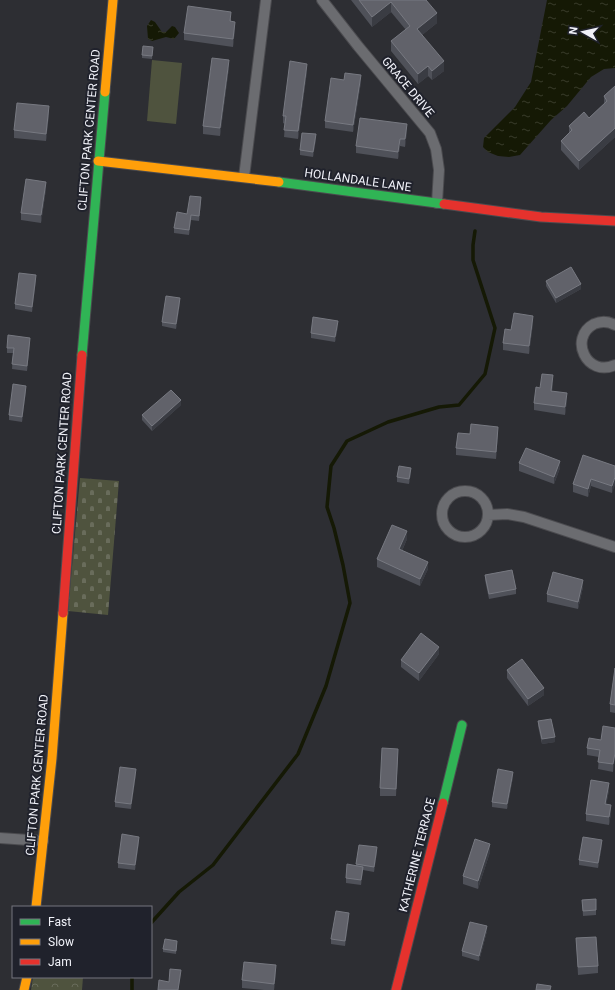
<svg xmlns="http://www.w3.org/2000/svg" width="615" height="990" viewBox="0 0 615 990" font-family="Roboto,sans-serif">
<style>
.cemetery{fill:url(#cemetery-stones)}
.park{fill:url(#park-crowns)}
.pitch{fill:#4f533e}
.water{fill:url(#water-ripples)}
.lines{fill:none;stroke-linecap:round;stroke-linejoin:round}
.stream{stroke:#151905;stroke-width:3.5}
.street-casing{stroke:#4b4b4f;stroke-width:12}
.fast-casing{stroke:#4b4b4f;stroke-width:11}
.slow-casing{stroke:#4b4b4f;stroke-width:11}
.jam-casing{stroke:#4b4b4f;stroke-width:11}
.street{stroke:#6b6c70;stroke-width:10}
.fast{stroke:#30b455;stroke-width:9}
.slow{stroke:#ff9f0a;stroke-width:9}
.jam{stroke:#e5322d;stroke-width:9}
.wall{fill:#4f5159}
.shaded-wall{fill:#3a3c43}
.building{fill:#61626a;stroke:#777981}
.labels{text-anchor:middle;stroke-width:4;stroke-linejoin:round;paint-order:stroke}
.street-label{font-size:12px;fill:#f1f2f9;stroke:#20222c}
</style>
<defs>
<pattern id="cemetery-stones" width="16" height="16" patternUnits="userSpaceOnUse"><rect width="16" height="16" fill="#4f533e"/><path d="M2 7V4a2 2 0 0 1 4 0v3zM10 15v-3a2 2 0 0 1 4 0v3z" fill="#696c5b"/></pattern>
<pattern id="park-crowns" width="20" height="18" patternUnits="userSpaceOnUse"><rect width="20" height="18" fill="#4f533e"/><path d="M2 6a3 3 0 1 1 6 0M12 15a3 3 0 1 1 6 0" fill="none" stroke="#696c5b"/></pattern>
<pattern id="water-ripples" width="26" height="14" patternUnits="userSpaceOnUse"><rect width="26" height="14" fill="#151905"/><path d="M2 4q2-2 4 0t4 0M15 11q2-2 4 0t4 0" fill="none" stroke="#383b2a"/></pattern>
</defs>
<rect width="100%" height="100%" fill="#2d2e33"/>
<path class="cemetery" d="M80 478 119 481 108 615 68 611Z"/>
<path class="park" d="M33 977H83L82 990H31Z"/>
<path class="pitch" d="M152 60 182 63 176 124 147 121Z"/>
<path class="water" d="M547 0H615V68L604 69 591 77 567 106 551 120 520 155 509 157 498 156 488 152 483 147 484 138 515 107 531 82Z
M151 20 155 22 162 32H166L172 26 175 27 179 33 174 39 166 37 152 41 148 39 147 26Z"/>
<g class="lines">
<path class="stream" d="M151 923 179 892 213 865 298 754 326 686 350 603 343 565 334 528 327 507 331 466 347 441 388 422 439 407 459 405 485 374 495 328 473 260V245L475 231
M132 990V977"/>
<defs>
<path id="street" d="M322 0 358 46 430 133 436 149 439 170 437 203
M244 177 266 0
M615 325C608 321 601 321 594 324 568 338 587 378 615 365
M442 514a23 23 0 1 1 46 0a23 23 0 1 1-46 0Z
M488 515 507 514 524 517 615 547
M0 838 43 841"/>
<path id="fast" d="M279 182 444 204
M82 355 105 92
M443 803 462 725"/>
<path id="slow" d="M105 92 113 0
M98 161 279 182
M36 907 52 758 63 613
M24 990 27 977"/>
<path id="jam" d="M444 204 541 217 615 221
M63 613 82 355
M396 990 443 803"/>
</defs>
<use href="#street" class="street-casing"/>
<use href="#fast" class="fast-casing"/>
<use href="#slow" class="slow-casing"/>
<use href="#jam" class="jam-casing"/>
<use href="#street" class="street"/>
<use href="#fast" class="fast"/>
<use href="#slow" class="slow"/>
<use href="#jam" class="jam"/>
</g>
<path class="wall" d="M351 0H426L437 23 422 35 444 71 432 80 428 76 418 84 391 51V41L406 30 391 12 372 27Z
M231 19V21L235 29 233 47 184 40V33Z
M153 47 152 59 142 58V55Z
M229 67 220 136 203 134V126Z
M307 71 298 139 284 137 285 124 283 123V116Z
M344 80 361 82 353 132 325 128V121Z
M615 86V137L579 170 561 150V141L569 134V126L589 118 604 104V96Z
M49 114 46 141 14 138V130Z
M407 131 405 147 400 146 398 159 356 153V146Z
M316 139 313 157 300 155V150Z
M46 189 41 223 21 220V213Z
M201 202 199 221 191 220 189 235 174 233V228L187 214Z
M36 280 32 312 15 309V304Z
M546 281 581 289 556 303 546 286Z
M180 303 176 329 162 326V322Z
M533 323 529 354 503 350V343L511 330Z
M338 326 335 342 311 338V333Z
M30 343 27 371 12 369 13 353H7V348Z
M553 383 552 391 567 400 565 415 534 410V403L540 388Z
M26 391 22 422 9 420V415Z
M181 405 152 431 142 420V415Z
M498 434 496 459 456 455V448Z
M519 463 560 468 554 484 519 471Z
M615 466 612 493 591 486 588 497 573 492V484Z
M411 473 409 484 397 482V477Z
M407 539 402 551 428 569 420 586 377 567V559Z
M485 575 516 589V594L489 599 485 580Z
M583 587 578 609 547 602V594Z
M439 654 419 681 401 667V660Z
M615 668V713L610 712V704Z
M507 670 544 695 528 706 507 678Z
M538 721 555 742 542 744 538 726Z
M615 728 613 772 598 769 599 757 587 755V748L601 740Z
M398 756 396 796H380V788Z
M136 774 131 809 115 807V802Z
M513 777 507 809 492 807V802Z
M609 790 606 805 611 813 609 825 586 821V814Z
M139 842 135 870 118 868V863Z
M602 845 598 868 579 865V860Z
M377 852 374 872 363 870 361 885 346 883V878L356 866V864Z
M490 852 478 889 463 884V876Z
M596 899V915L583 916 582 900Z
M349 918 345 946 331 944V939Z
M487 931 479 961 462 956V951Z
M576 938 598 966V973L578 975Z
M177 943 176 954 163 952V949Z
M276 973 274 990H264L242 988V980Z"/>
<path class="shaded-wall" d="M391 2V12L372 27V17Z
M437 13V23L417 39V29Z
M235 22V29L233 47V39Z
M229 60V67L220 136V128Z
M444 61V71L432 80V71Z
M307 64V71L298 139V131Z
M428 66V76L418 84V74Z
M361 75V82L353 132V125Z
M49 106V114L46 141V134Z
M407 124V131L405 147V139Z
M615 128V137L579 170V161Z
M316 134V139L313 157V152Z
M400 139V146L398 159V152Z
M46 182V189L41 223V215Z
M201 197V202L199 221V216Z
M191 215V220L189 235V230Z
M36 275V280L32 312V307Z
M581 284V289L556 303V298Z
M180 298V303L176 329V324Z
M533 316V323L529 354V346Z
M338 321V326L335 342V337Z
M30 338V343L27 371V366Z
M553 375V383L551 398V391Z
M26 386V391L22 422V417Z
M567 393V400L565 415V407Z
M181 400V405L152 431V426Z
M498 427V434L496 459V452Z
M560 461V468L554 484V477Z
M411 468V473L409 484V479Z
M615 477V485L612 493V486Z
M591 479V486L588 497V489Z
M407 531V539L399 557V549Z
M428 562V569L420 586V579Z
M583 580V587L578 609V602Z
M439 647V654L419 681V673Z
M544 688V695L528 706V699Z
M555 737V742L542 744V739Z
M615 753V760L613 772V764Z
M136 769V774L131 809V804Z
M513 772V777L507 809V804Z
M609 783V790L605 812V804Z
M611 805V813L609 825V817Z
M139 837V842L135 870V865Z
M602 840V845L598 868V863Z
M490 844V852L478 889V881Z
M377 847V852L374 872V867Z
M363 867V872L361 885V880Z
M349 913V918L345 946V941Z
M487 926V931L479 961V956Z
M276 965V973L274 990V984Z
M181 970V975L178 990Z"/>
<path class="building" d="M359 0H426L437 13 417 29 444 61 432 71 428 66 418 74 391 41 410 26 391 2 372 17Z
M188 6 231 12 230 21 235 22 233 39 184 33Z
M143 46 153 47 152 56 142 55Z
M212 58 229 60 220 128 203 126Z
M290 61 307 64 298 131 284 130 286 116H283Z
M345 73 361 75 353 125 325 121 331 78 344 80Z
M615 86V128L579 161 561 141 572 130 569 126 584 112 589 118 607 101 604 96Z
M17 103 49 106 46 134 14 130Z
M360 118 407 124 405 139H400L398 152 356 146Z
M302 133 316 134 313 152 300 150Z
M26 179 46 182 41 215 21 213Z
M190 196 201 197 199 216 191 215 189 230 174 228 177 212 187 214Z
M571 267 581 284 556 298 546 281Z
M19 273 36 275 32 307 15 304Z
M166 296 180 298 176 324 162 322Z
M514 313 533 316 529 346 503 343 505 329 511 330Z
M313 317 338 321 335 337 311 333Z
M8 335 30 338 27 366 12 364 14 348H7Z
M542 374 553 375 551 391 567 393 565 407 534 403 536 387 540 388Z
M13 384 26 386 22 417 9 415Z
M171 390 181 400 152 426 142 415Z
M471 424 498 427 496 452 456 448 458 433 470 434Z
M526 448 560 461 554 477 519 463Z
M583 455 615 466V477L612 486 591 479 588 489 573 484Z
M399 466 411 468 409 479 397 477Z
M392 525 407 531 399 549 428 562 420 579 377 559Z
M512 570 516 589 489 594 485 575Z
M553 572 583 580 578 602 547 594Z
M421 633 439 647 419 673 401 660Z
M522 659 544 688 528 699 507 670Z
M615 668V705L610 704Z
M551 719 555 737 542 739 538 721Z
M603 726 615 728V753L613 764 598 762 600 750 587 748 589 738 601 740Z
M382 748 398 749 396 789 380 788Z
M120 767 136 769 131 804 115 802Z
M498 769 513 772 507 804 492 802Z
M591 780 609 783 605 804 611 805 609 817 586 814Z
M122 834 139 837 135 865 118 863Z
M583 837 602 840 598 863 579 860Z
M475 839 490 844 478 881 463 876Z
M359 845 377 847 374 867 356 864Z
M347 864 363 867 361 880 346 878Z
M596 899V910L583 911 582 900Z
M336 911 349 913 345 941 331 939Z
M470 922 487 926 479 956 462 951Z
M596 937 598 966 578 967 576 938Z
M165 939 177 941 176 951 163 949Z
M244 962 276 965 274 984 242 980Z
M170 969 181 970 178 990H158L159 980 169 982Z
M537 984 551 986 550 990H536Z"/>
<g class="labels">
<g class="street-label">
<text transform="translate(408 87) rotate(50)" y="4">GRACE DRIVE</text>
<text transform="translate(89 130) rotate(-85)" y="4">CLIFTON PARK CENTER ROAD</text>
<text transform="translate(358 180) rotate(8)" y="4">HOLLANDALE LANE</text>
<text transform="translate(62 453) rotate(-86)" y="4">CLIFTON PARK CENTER ROAD</text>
<text transform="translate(37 775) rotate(-85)" y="4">CLIFTON PARK CENTER ROAD</text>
<text transform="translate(417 855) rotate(-76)" y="4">KATHERINE TERRACE</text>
</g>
</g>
<rect x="12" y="906" width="140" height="72" fill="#20222c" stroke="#74757e"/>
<rect x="20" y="919" width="20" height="6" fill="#30b455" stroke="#74757e"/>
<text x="48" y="926" font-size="12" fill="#f1f2f9">Fast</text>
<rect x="20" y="939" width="20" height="6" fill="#ff9f0a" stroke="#74757e"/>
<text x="48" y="946" font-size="12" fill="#f1f2f9">Slow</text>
<rect x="20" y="959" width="20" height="6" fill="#e5322d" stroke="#74757e"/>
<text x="48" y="966" font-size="12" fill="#f1f2f9">Jam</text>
<g transform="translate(583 32) rotate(278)" stroke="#20222c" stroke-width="3" paint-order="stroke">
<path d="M0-3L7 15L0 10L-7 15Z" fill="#f1f2f9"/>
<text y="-6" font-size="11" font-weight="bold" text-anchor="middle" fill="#f1f2f9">N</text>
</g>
</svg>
